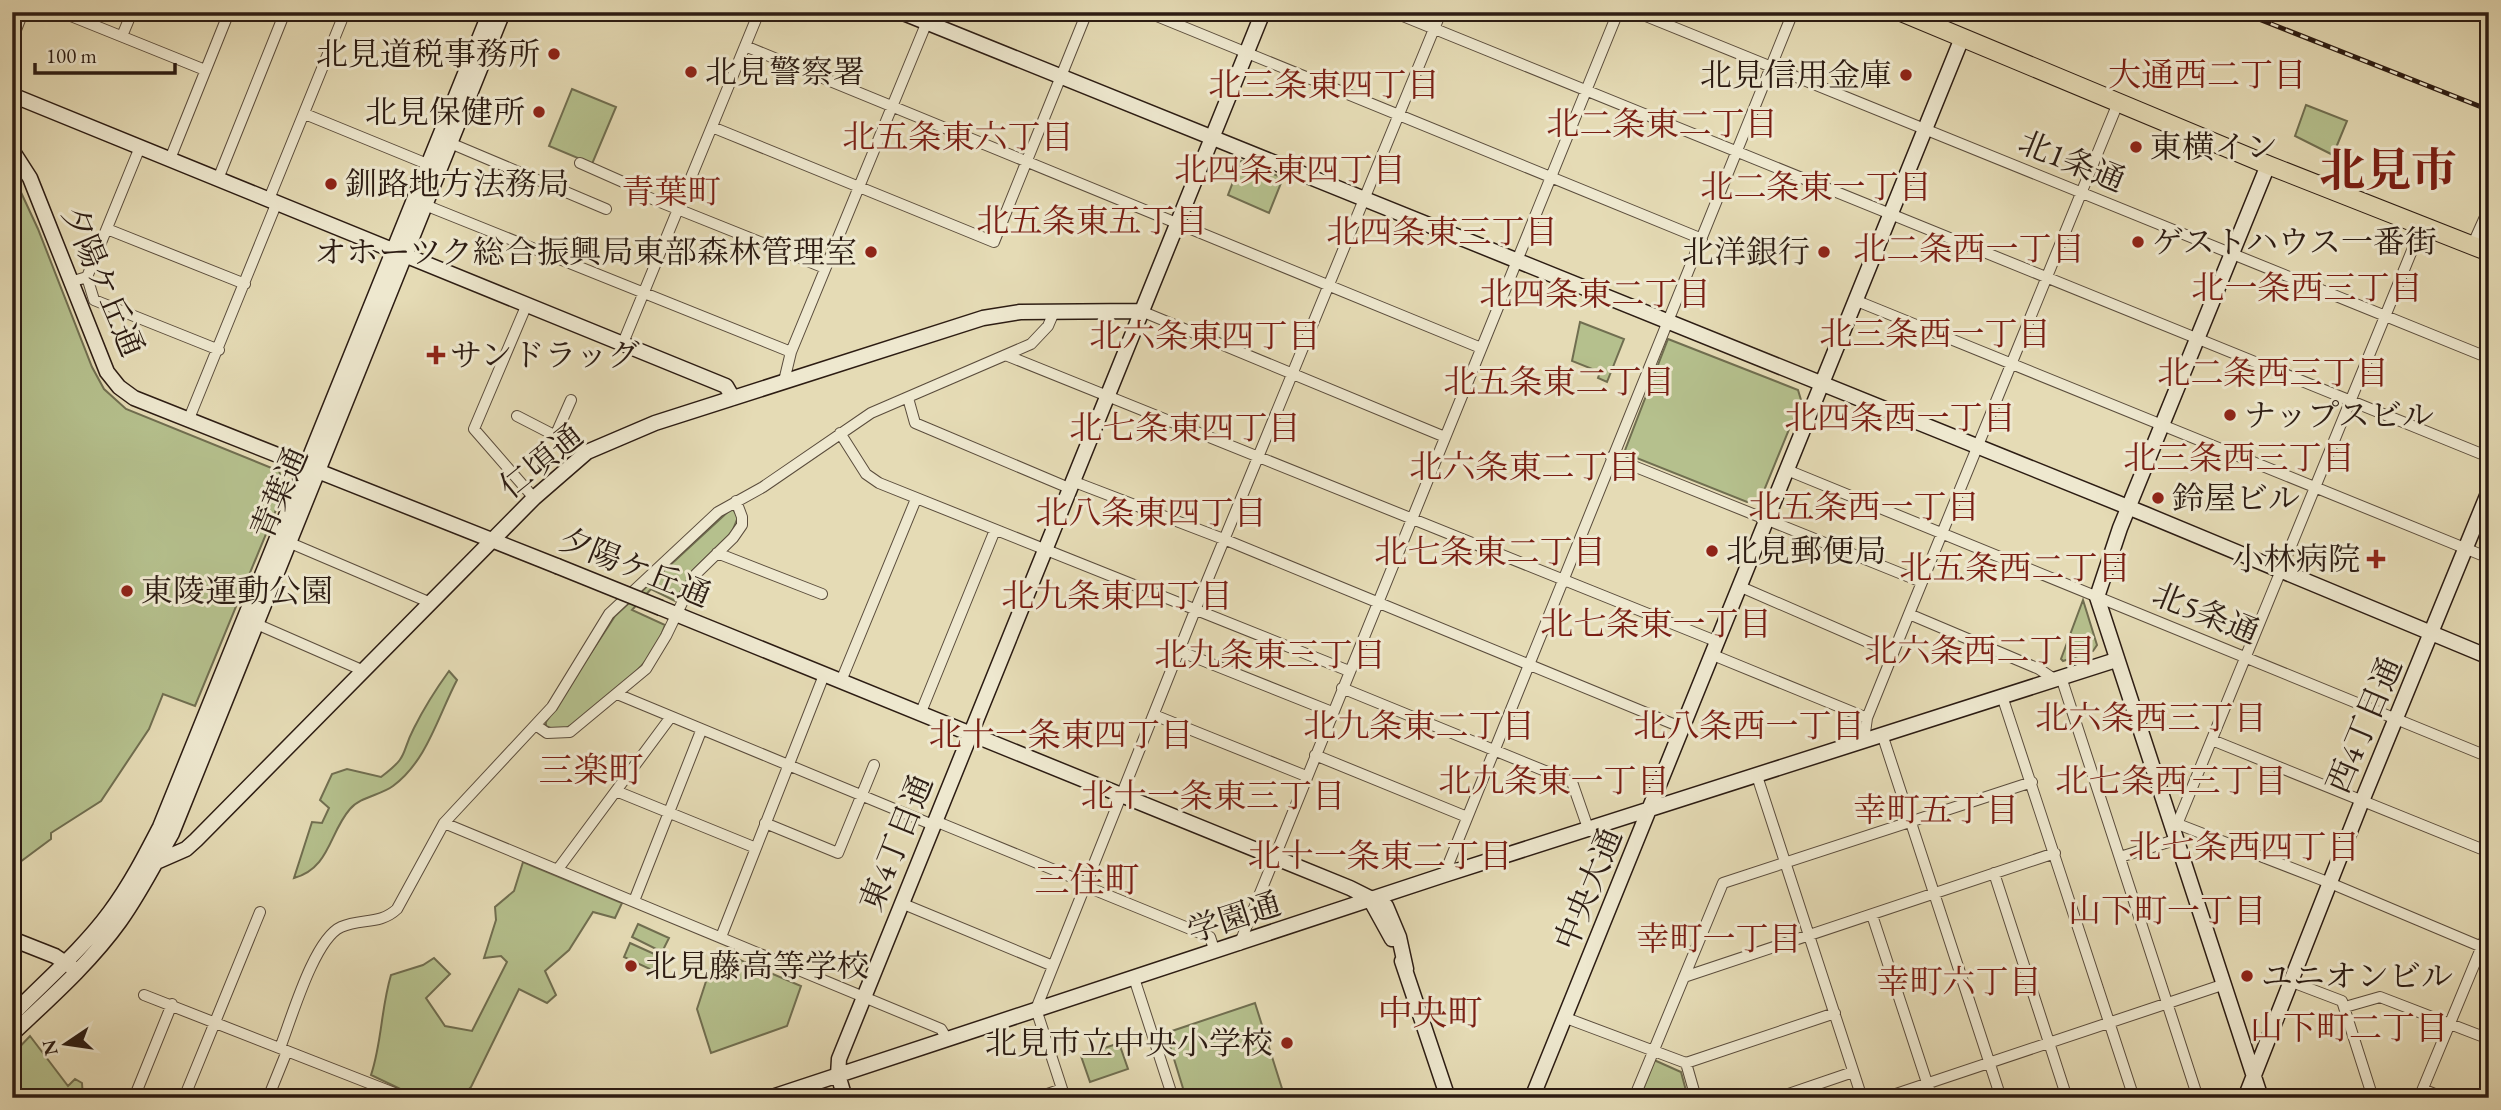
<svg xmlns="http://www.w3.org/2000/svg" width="2501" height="1110" viewBox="0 0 2501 1110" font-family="'EB Garamond','Noto Serif JP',serif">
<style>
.green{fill:#b5c08d;stroke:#706e50;stroke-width:2}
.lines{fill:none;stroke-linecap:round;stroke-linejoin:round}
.street-casing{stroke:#5a4c3c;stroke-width:12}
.secondary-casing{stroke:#2c1c13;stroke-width:17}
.highway-casing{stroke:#2c1c13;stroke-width:20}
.street{stroke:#eee8cf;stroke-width:10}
.secondary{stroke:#eee8cf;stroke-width:14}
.highway{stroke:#e5dbb5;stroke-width:18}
.rail-casing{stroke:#2c1c13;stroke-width:5}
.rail{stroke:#eee8cf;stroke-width:2.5;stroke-dasharray:8;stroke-linecap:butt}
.secondary-bridge-casing{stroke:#2c1c13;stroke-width:17;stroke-linecap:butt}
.secondary-bridge{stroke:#eee8cf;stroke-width:14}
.poi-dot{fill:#8f2418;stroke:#eee8cf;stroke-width:2.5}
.labels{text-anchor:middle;stroke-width:6;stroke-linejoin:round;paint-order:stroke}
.poi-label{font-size:32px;fill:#2c1c13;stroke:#eee8cf;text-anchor:start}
.street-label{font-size:32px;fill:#2c1c13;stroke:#eee8cf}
.neighbourhood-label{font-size:33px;fill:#7a1f14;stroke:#eee8cf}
.quarter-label{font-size:35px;fill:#7a1f14;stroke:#eee8cf}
.town-label{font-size:46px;font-weight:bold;fill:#7a1f14;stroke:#eee8cf}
</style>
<rect width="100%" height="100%" fill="#e5dbb5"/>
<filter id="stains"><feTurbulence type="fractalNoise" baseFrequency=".00286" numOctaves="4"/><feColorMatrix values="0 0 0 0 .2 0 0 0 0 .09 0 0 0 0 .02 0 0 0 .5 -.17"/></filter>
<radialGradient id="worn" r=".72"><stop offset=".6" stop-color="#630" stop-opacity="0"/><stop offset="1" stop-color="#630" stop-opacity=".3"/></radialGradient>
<path class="green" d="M572 89 616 107 592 164 549 146Z
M2306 105 2347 121 2333 155 2295 136Z
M1241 161 1283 178 1269 213 1228 195Z
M12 173 38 229 92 367 104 389 126 409 279 471 285 488 195 706 163 694 149 729 101 801 51 833V839L12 868Z
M1580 322 1624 339 1607 382 1598 378 1600 372 1572 361Z
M1668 339 1798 390 1801 400 1761 498 1747 502 1624 453Z
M732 508 738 517 732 532 692 571 675 601 651 589 632 610 665 625C662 633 659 642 654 650 641 670 580 727 557 731L546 726V722L615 616Z
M2083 600 2097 645 2093 651 2063 661 2061 659Z
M449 671 457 680C438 716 427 761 393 786 381 795 360 797 350 809 329 833 330 868 294 878L312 822 322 823 329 808 320 800 332 774 347 769 381 777C410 755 400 755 414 728 424 708 436 689 449 671Z
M523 862 622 903 615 918 593 912 569 950 545 971 556 995 547 1003 519 989 471 1087 460 1098H419L371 1075C382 1042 381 1008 391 975L423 965 434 958 450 974 426 998 445 1026 472 1031 507 962 501 956 484 958 496 920 495 907 514 891Z
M638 924 669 938 662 952 632 937Z
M630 943 661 957 654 971 624 957Z
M726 954 801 986 787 1026 711 1053 697 1009 713 960Z
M1255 1003 1285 1098H1186L1166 1033Z
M30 1036 68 1086 75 1079 82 1083 83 1098H17L12 1093V1055Z
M1119 1043 1128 1069 1090 1082 1081 1056Z
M1654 1060 1681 1072 1688 1098H1640Z"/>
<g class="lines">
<defs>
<path id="street" d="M61 12 205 70
M1147 12 1702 239
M1393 12 2489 457
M1636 12 2489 358
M2480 12 2489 16
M122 36 132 12
M12 40 23 12
M745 46 1481 348
M305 114 432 166
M712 127 994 242 1087 12
M450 143 606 209
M170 159 229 12
M580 163 632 186 635 192 825 268
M218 179 285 12
M269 199 345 12
M425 205 791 352
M107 229 245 284
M2472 246 2489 208
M87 277 94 300 219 350
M70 282 87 277 140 147
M1857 301 2489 558
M527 304 474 429 534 498
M1141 311 1445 437
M623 343 759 12
M1008 356 1718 642
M784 381 791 352 931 12
M908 398 915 423 1069 488
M517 416 587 452
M188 421 277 202
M840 433 866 474 879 483 1349 671
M556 434 571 400
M1611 457 1922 582
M1787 470 2489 757
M1072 481 1226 540 1683 728
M288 542 431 603
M717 553 822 594
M1741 587 1893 653
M1909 614 2039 669 2054 679
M252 622 364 671
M1179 651 1332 712
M1713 655 1867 718
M2061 677 2198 1098
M841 681 916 499
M1342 688 1572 782 1589 831
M617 694 933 825
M2002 696 2134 1098
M921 712 995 530
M1154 715 1306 776
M537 726 547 733 570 732 646 669 666 636 696 574 733 538 742 525V517L736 501
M1882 734 2001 1098
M1864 740 1867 718 1909 614 2118 103
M2212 740 2489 852
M1315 755 1467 817
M1757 776 1862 1098
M616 791 756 848
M935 821 1086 883
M2178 822 2422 226
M444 823 941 1029 947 1039
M765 823 838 853 874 765
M2175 823 2330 883 2489 950
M2120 857 2175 840
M558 869 670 718
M1994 873 2067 1098
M1444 875 1793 12
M1085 886 1210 937 1215 952
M634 901 701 731
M901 903 1053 966
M1872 915 1932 1098
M721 937 824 675
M1239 945 1618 12
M1684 977 2055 853
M1134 978 1173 1098
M2292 982 2342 1001 2373 1098
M144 995 407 1098
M2345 1007 2380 997 2489 1039
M1566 1018 1686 1063 1835 1013
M280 1048C291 1020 314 939 341 927 361 918 380 925 397 909L444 823 552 707 609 614 718 512 763 487 871 413 1031 344 1048 326 1054 312
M1686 1063 1696 1098
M2423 1089 2444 1098
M134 1098 172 1004
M184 1098 260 912
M268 1098 287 1051
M1036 1098 1062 1089
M1065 1098 1036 1009 1196 608 1441 12
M1634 1098 1723 883 2032 782
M1777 1098 1853 1072
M1884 1098 2222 985
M2419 1098 2489 929"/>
<path id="secondary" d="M901 12 2145 514 2489 657
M12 95 726 386 733 398
M12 150 30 178 107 372 119 387 134 398 557 566
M661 608 1350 888 1386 906 1399 937 1406 969
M138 870 186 849 196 840 534 498 587 452 655 423 983 318 1020 312 1141 311
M1371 901 1392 939
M12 939 55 956 73 968
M1402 961 1448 1098
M12 1015C45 981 82 950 110 912 130 885 145 856 160 827L490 12
M12 1034C49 999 90 963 120 921 140 893 155 863 172 833L503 12
M769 1098 1444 875 2116 660
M845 1098 838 1075 839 1059 1263 12
M1532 1098 1962 38
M2245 1098 2362 801 2489 491
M2261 1098 2097 597 2120 528 2268 165"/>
<path id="highway" d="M1901 12 2268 165 2489 252"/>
</defs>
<use href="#street" class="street-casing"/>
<use href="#secondary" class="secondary-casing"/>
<use href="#highway" class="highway-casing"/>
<use href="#street" class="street"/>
<use href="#secondary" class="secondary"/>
<use href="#highway" class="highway"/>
<defs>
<path id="rail" d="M2241 12 2489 110"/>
</defs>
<use href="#rail" class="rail-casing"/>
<use href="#rail" class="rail"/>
<defs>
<path id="secondary-bridge" d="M557 566 661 608"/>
</defs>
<use href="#secondary-bridge" class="secondary-bridge-casing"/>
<use href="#secondary-bridge" class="secondary-bridge"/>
</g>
<g class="poi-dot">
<circle cx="554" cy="54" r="7"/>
<circle cx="691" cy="72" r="7"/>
<circle cx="1906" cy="75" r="7"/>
<circle cx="539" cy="112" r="7"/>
<circle cx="2136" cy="147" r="7"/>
<circle cx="331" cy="184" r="7"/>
<circle cx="2138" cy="242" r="7"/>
<circle cx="871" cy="252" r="7"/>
<circle cx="1824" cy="252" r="7"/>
<path d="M432.5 344.5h7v7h7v7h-7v7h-7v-7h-7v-7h7z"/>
<circle cx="2230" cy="415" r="7"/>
<circle cx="2158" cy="498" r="7"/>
<circle cx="1712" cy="551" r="7"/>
<path d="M2372.5 548.5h7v7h7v7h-7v7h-7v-7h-7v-7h7z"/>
<circle cx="127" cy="591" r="7"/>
<circle cx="631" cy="966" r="7"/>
<circle cx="2247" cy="976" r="7"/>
<circle cx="1287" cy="1043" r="7"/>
</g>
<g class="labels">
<g class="poi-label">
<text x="540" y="65" text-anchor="end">北見道税事務所</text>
<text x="705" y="83">北見警察署</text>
<text x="1892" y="86" text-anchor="end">北見信用金庫</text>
<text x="525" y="123" text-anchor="end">北見保健所</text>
<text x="2150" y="158">東横イン</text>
<text x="345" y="195">釧路地方法務局</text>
<text x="2152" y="253">ゲストハウス一番街</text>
<text x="857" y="263" text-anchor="end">オホーツク総合振興局東部森林管理室</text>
<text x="1810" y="263" text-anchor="end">北洋銀行</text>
<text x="450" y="366">サンドラッグ</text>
<text x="2244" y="426">ナップスビル</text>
<text x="2172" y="509">鈴屋ビル</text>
<text x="1726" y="562">北見郵便局</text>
<text x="2360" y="570" text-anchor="end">小林病院</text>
<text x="141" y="602">東陵運動公園</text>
<text x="645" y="977">北見藤高等学校</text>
<text x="2261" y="987">ユニオンビル</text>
<text x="1273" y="1054" text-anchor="end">北見市立中央小学校</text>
</g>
<g class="street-label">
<text transform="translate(2072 161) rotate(22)" y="11">北1条通</text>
<text transform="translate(103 281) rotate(67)" y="11">夕陽ケ丘通</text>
<text transform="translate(541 461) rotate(-39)" y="11">仁頃通</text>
<text transform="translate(279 493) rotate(-67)" y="11">青葉通</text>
<text transform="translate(635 567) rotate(22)" y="11">夕陽ケ丘通</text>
<text transform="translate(2206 613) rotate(22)" y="11">北5条通</text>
<text transform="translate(2364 725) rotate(-67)" y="11">西4丁目通</text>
<text transform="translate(896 843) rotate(-68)" y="11">東4丁目通</text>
<text transform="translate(1588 889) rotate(-68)" y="11">中央大通</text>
<text transform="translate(1234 917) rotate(-18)" y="11">学園通</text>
</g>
<g class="neighbourhood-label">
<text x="2207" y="86">大通西二丁目</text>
<text x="1324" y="96">北三条東四丁目</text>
<text x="1662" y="135">北二条東二丁目</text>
<text x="958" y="148">北五条東六丁目</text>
<text x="1290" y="181">北四条東四丁目</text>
<text x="1816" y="198">北二条東一丁目</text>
<text x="671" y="203">青葉町</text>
<text x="1092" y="232">北五条東五丁目</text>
<text x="1442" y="243">北四条東三丁目</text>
<text x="1969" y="260">北二条西一丁目</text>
<text x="2307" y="299">北一条西三丁目</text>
<text x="1595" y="305">北四条東二丁目</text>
<text x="1935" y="345">北三条西一丁目</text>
<text x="1205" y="347">北六条東四丁目</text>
<text x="2273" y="384">北二条西三丁目</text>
<text x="1559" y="393">北五条東二丁目</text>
<text x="1900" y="429">北四条西一丁目</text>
<text x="1185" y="439">北七条東四丁目</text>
<text x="2239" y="469">北三条西三丁目</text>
<text x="1525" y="478">北六条東二丁目</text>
<text x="1864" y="518">北五条西一丁目</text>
<text x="1151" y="524">北八条東四丁目</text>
<text x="1490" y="563">北七条東二丁目</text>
<text x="2015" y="579">北五条西二丁目</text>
<text x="1117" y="607">北九条東四丁目</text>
<text x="1656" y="635">北七条東一丁目</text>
<text x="1980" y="662">北六条西二丁目</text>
<text x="1270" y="666">北九条東三丁目</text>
<text x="2151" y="729">北六条西三丁目</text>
<text x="1419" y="737">北九条東二丁目</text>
<text x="1749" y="737">北八条西一丁目</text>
<text x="1061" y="746">北十一条東四丁目</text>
<text x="1554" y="792">北九条東一丁目</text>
<text x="2171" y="792">北七条西三丁目</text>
<text x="1213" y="807">北十一条東三丁目</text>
<text x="1936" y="821">幸町五丁目</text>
<text x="2244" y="858">北七条西四丁目</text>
<text x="1380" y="867">北十一条東二丁目</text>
<text x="2167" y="922">山下町一丁目</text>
<text x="1719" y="950">幸町一丁目</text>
<text x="1959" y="993">幸町六丁目</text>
<text x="2349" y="1039">山下町二丁目</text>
</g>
<g class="quarter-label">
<text x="591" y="782">三楽町</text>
<text x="1087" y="892">三住町</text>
<text x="1430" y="1025">中央町</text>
</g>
<g class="town-label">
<text x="2388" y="186">北見市</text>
</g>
</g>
<rect width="2501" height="1110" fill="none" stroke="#e5dbb5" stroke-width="42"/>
<rect x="14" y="14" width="2473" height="1082" fill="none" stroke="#2c1c13" stroke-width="3.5"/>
<rect x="21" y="21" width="2459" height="1068" fill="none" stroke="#2c1c13" stroke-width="2"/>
<g transform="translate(66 1044) rotate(257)" stroke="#eee8cf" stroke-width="5" paint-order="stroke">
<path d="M0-5L12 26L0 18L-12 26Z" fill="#2c1c13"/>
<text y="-10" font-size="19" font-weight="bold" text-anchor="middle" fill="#2c1c13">N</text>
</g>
<path d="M35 63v10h140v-10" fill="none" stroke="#2c1c13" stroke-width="3.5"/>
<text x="46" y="63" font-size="21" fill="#2c1c13" stroke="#eee8cf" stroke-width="5" paint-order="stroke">100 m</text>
<rect width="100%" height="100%" filter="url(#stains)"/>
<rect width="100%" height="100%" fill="url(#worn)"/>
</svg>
